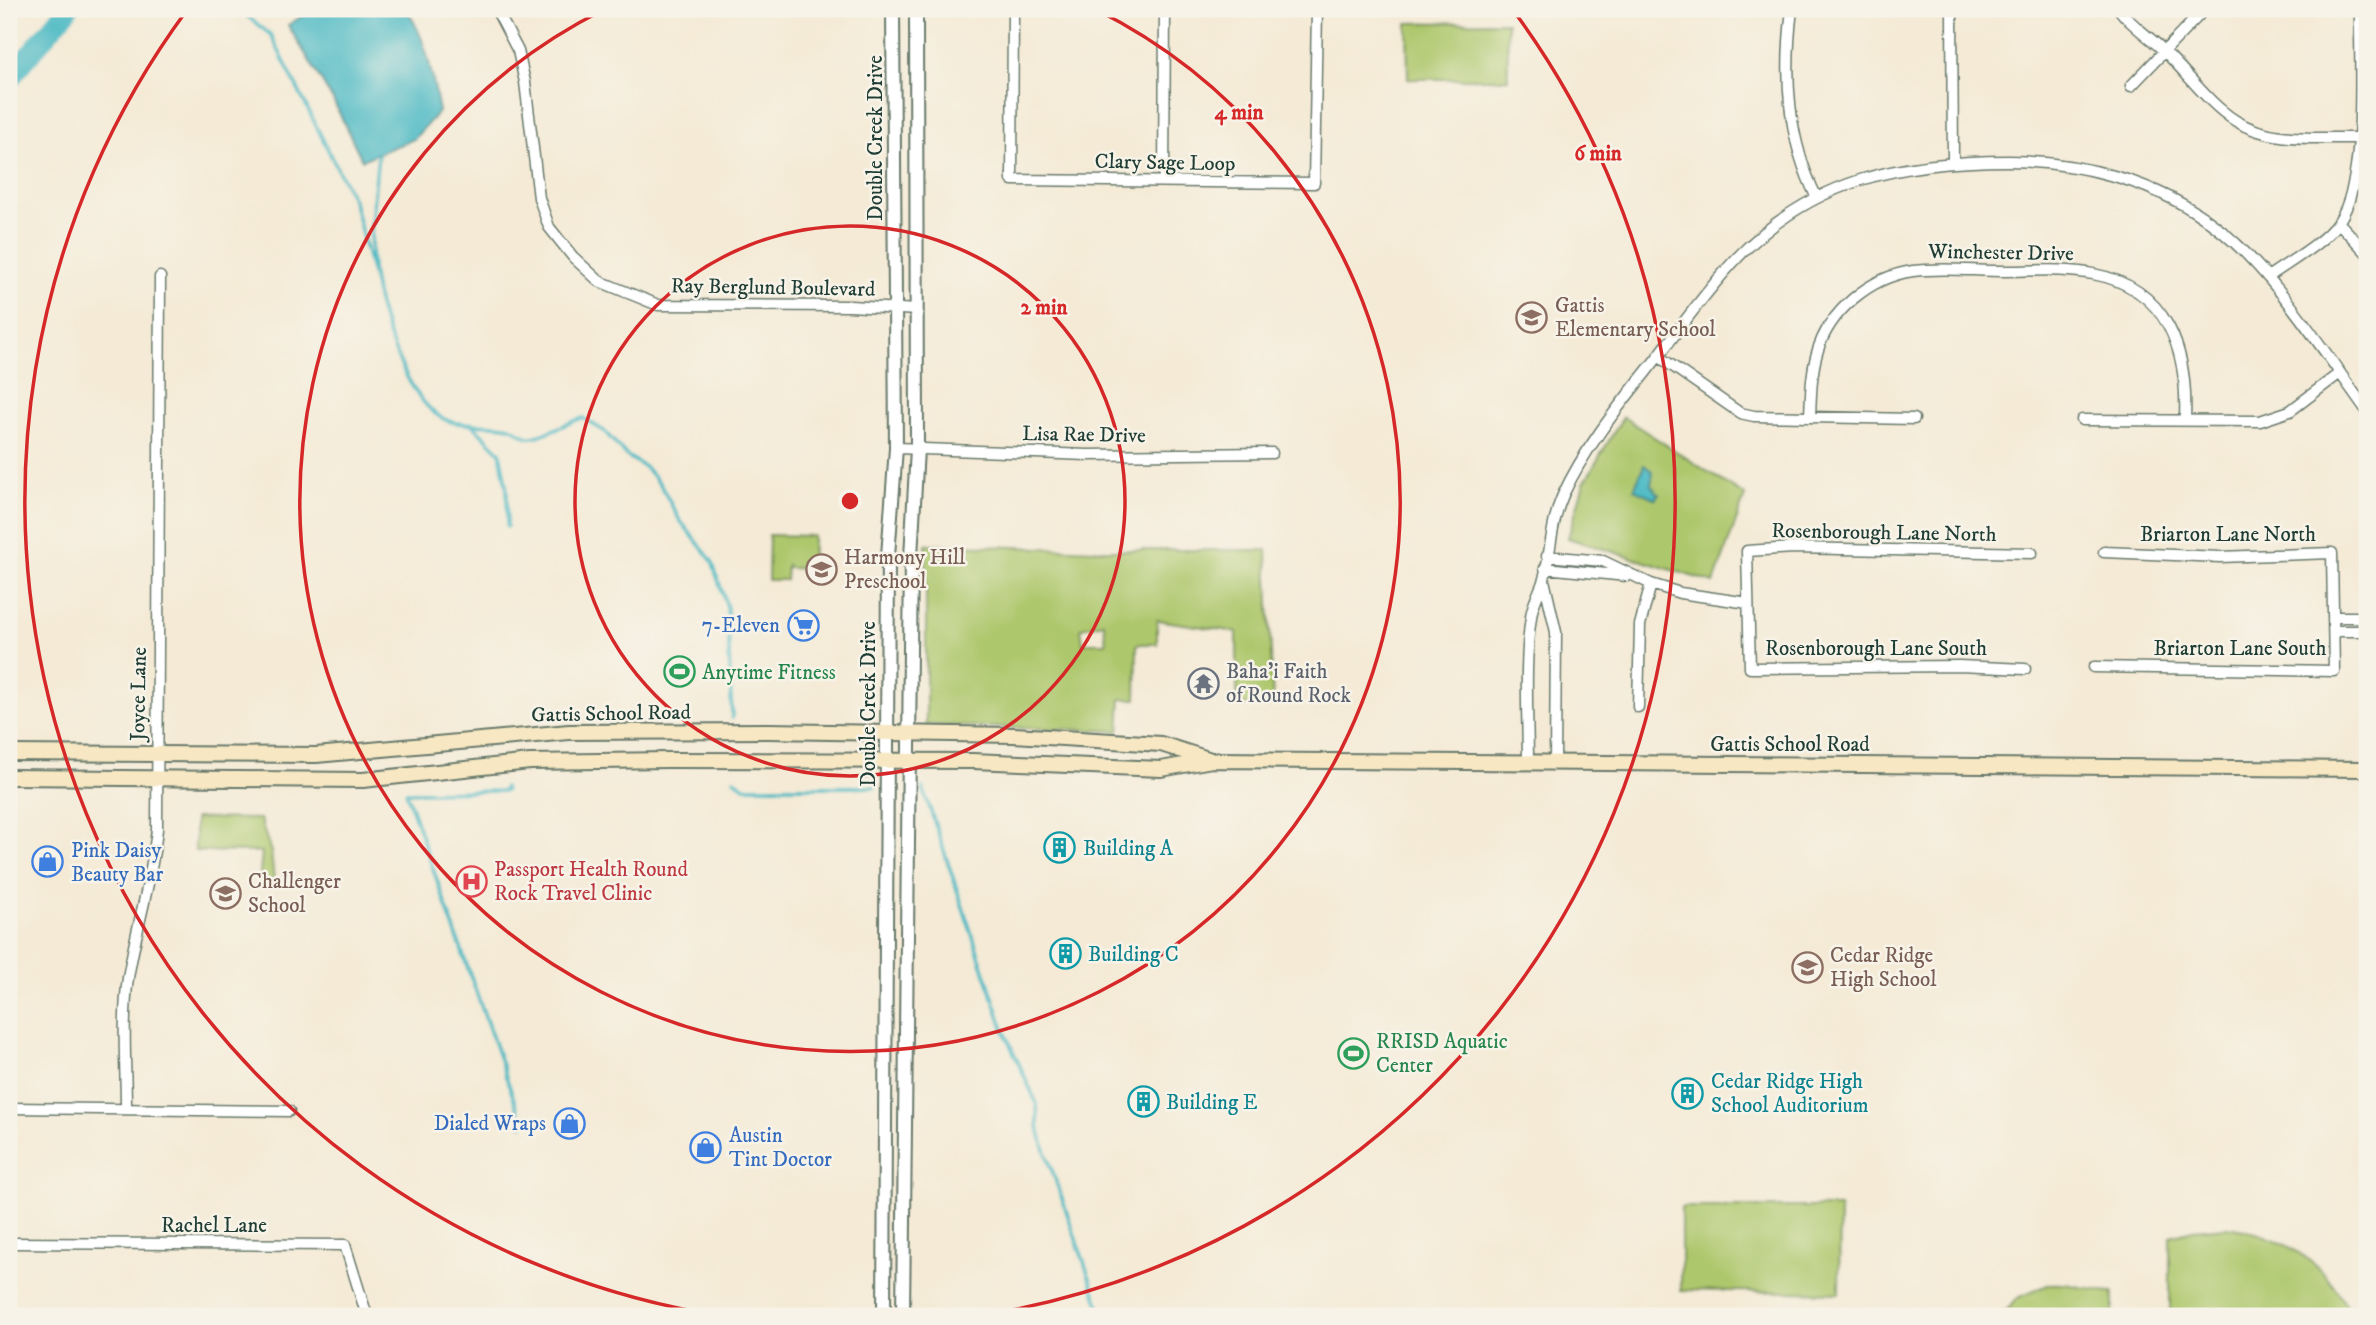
<svg xmlns="http://www.w3.org/2000/svg" width="2376" height="1325" viewBox="0 0 2376 1325" font-family="'IM FELL DW Pica',serif">
<style>
.green{fill:#adc76c;stroke:#668250;stroke-width:2;fill-rule:evenodd}
.water{fill:#4bb9c4;stroke:#357b7c;stroke-width:2}
.lines{fill:none;stroke-linecap:round;stroke-linejoin:round}
.stream{stroke:#4bb9c4;stroke-width:3.5}
.river{stroke:#4bb9c4;stroke-width:21}
.minor-casing{stroke:#6a7a6c;stroke-width:13}
.tertiary-casing{stroke:#6a7a6c;stroke-width:16}
.secondary-casing{stroke:#6a7a6c;stroke-width:18}
.minor{stroke:#fff;stroke-width:10}
.tertiary{stroke:#fff;stroke-width:12}
.secondary{stroke:#f7e8c3;stroke-width:14}
.ring{fill:none;stroke:#d62828;stroke-width:3.5}
.labels{text-anchor:middle;stroke-width:5;stroke-linejoin:round;paint-order:stroke}
.street-label{font-size:21px;fill:#1f3d34;stroke:#f7f3e8}
.education-label{font-size:21px;fill:#785e54;stroke:#f7f3e8;text-anchor:start}
.shop-label{font-size:21px;fill:#366cbe;stroke:#f7f3e8;text-anchor:end}
.worship-label{font-size:21px;fill:#5b616d;stroke:#f7f3e8;text-anchor:start}
.leisure-label{font-size:21px;fill:#27864d;stroke:#f7f3e8;text-anchor:start}
.culture-label{font-size:21px;fill:#0d838f;stroke:#f7f3e8;text-anchor:start}
.health-label{font-size:21px;fill:#be3a42;stroke:#f7f3e8;text-anchor:start}
.centre{fill:#d62828;stroke:#f7f3e8;stroke-width:3.5}
.ring-label{font-size:21px;text-anchor:middle;font-weight:bold;fill:#d62828;stroke:#f7f3e8;stroke-width:5;stroke-linejoin:round;paint-order:stroke}
</style>
<rect width="100%" height="100%" fill="#f7f3e8"/>
<filter id="ink" filterUnits="userSpaceOnUse"><feTurbulence type="fractalNoise" baseFrequency=".0143" numOctaves="2"/><feDisplacementMap in="SourceGraphic" scale="14" xChannelSelector="R" yChannelSelector="G"/><feConvolveMatrix kernelMatrix="1 2 1 2 8 2 1 2 1" color-interpolation-filters="sRGB"/></filter>
<filter id="wash" filterUnits="userSpaceOnUse"><feTurbulence type="fractalNoise" baseFrequency=".00686" numOctaves="4" result="noise"/><feDisplacementMap in="SourceGraphic" scale="28" xChannelSelector="R" yChannelSelector="G"/><feGaussianBlur stdDeviation="1.57" result="paint"/><feColorMatrix in="noise" values="0 0 0 0 0 0 0 0 0 0 0 0 0 0 0 0 0 1.4 0 .05"/><feComposite in="paint" operator="in"/></filter>
<g filter="url(#wash)">
<rect width="100%" height="100%" fill="#f4ead5"/>
<path class="green" d="M1507 22 1508 79H1408L1407 23Z
M1623 417 1745 496 1714 583 1568 538 1584 483Z
M769 535 813 536 812 569 790 568 787 565 786 580H768Z
M926 544 1100 550H1267L1273 705H1237V632L1157 620V644H1137L1136 699H1121L1119 731 926 725ZM1104 623 1106 643H1083L1081 628Z
M195 818 260 819 271 852 274 881 259 883 262 852 195 851Z
M1681 1207H1840L1839 1293 1681 1290Z
M2226 1227C2281 1233 2329 1264 2351 1316H2170V1236L2193 1230Z
M2050 1284C2073 1282 2091 1292 2113 1292V1316H2001L2019 1297Z"/>
<path class="water" d="M314 9H406C427 38 432 75 439 111L414 139 362 160 333 100 288 25Z
M1644 465 1653 472 1651 485 1659 494 1656 499 1634 489Z"/>
<g class="lines">
<path class="stream" d="M238 9 271 35 354 202 372 274
M378 155C374 196 367 242 374 283 380 319 408 400 442 418 463 429 488 421 510 427 517 429 522 436 529 437 538 439 570 421 583 418L604 431 627 456 646 468 660 484 679 519 712 561 727 607 732 718
M471 423 500 452 507 490V527
M734 779 744 787H875
M504 787 505 791 406 792 523 1125
M923 788 1005 1033 1037 1104 1038 1126 1045 1150 1103 1316"/>
<path class="river" d="M9 79 68 9"/>
</g>
</g>
<g filter="url(#ink)">
<g class="lines">
<defs>
<path id="minor" d="M496 9 518 51 525 82 539 198 549 227 573 257 599 281 658 305 850 306 917 310
M1013 9 1012 180 1314 183 1317 9
M1792 9C1784 75 1787 139 1817 198
M1952 9 1953 161
M2119 9C2132 27 2151 37 2166 53 2189 75 2209 104 2236 121 2271 143 2318 137 2357 138
M2131 86 2199 15
M1164 182 1165 9
M2338 222 2367 253
M2268 277C2290 261 2323 244 2339 221 2368 180 2359 61 2360 9
M1658 356 1740 413 1754 416 1914 419
M1810 416C1811 395 1811 374 1817 353 1829 311 1870 277 1913 271 1942 267 1974 271 2003 271 2033 271 2064 268 2093 274 2169 288 2188 352 2185 419
M2082 420 2260 421 2290 411 2340 373
M896 448 1087 455 1272 453
M1547 556 1603 561 1651 584 1680 593 1748 603
M1545 568 1627 576
M1544 580 1556 632 1555 764
M2334 617H2367
M2335 631H2367
M2094 667 2334 671 2332 553 2220 557 2104 552
M2025 669 1959 666 1750 668 1747 551 1794 548 2032 553
M1638 707 1640 625 1651 584
M1528 764C1528 716 1524 664 1531 617 1532 604 1540 592 1544 579 1551 551 1551 522 1563 495 1586 445 1623 401 1657 358 1682 325 1707 290 1736 259 1813 178 1903 161 2009 161 2082 162 2157 181 2215 226 2271 268 2325 353 2367 411
M9 1108 289 1111
M126 1109C126 1066 122 1020 128 978 136 928 152 880 157 829L160 277
M9 1243 345 1245 367 1316"/>
<path id="tertiary" d="M884 1316 888 556 896 448 893 9
M903 1316 911 557 917 449 916 9"/>
<path id="secondary" d="M9 753 316 755 569 732 768 731 1014 735 1161 744 1208 759
M9 777 363 780 530 762 668 760 973 761 1161 769 1212 760 2367 769"/>
</defs>
<use href="#minor" class="minor-casing"/>
<use href="#tertiary" class="tertiary-casing"/>
<use href="#secondary" class="secondary-casing"/>
<use href="#minor" class="minor"/>
<use href="#tertiary" class="tertiary"/>
<use href="#secondary" class="secondary"/>
</g>
</g>
<g class="ring">
<circle cx="850" cy="501" r="275"/>
<path d="M1095 9A550 550 0 1 1 605 9"/>
<path d="M721 1316A825 825 0 0 1 187 10M1513 10A825 825 0 0 1 979 1316"/>
</g>
<defs>
<symbol id="school-ring" viewBox="-11 -11 22 22"><circle r="9.5" fill="#f7f3e8" stroke="#8d6e63" stroke-width="1.5"/><path d="M0-5L7-2L0 1L-7-2ZM-4 1L0 2.5L4 1V4Q0 6-4 4Z" fill="#8d6e63"/></symbol>
<symbol id="supermarket-ring" viewBox="-11 -11 22 22"><circle r="9.5" fill="#f7f3e8" stroke="#3f7fe0" stroke-width="1.5"/><path d="M-6-5.5h2.5l.6 2H6L4.5 2H-2.5L-4.4-4H-6ZM-1.5 3.2a1.3 1.3 0 1 0 .1 0ZM3 3.2a1.3 1.3 0 1 0 .1 0Z" fill="#3f7fe0"/></symbol>
<symbol id="stadium-ring" viewBox="-11 -11 22 22"><circle r="9.5" fill="#f7f3e8" stroke="#2e9e5b" stroke-width="1.5"/><path d="M0-5a6.5 5 0 1 0 0 10a6.5 5 0 1 0 0-10ZM-3.5-1.8h7v3.6h-7Z" fill="#2e9e5b"/></symbol>
<symbol id="temple-ring" viewBox="-11 -11 22 22"><circle r="9.5" fill="#f7f3e8" stroke="#6b7280" stroke-width="1.5"/><path d="M0-6L5-2H3V0L6.5 2.5H4V6H1.5V3h-3V6H-4V2.5H-6.5L-3 0V-2H-5Z" fill="#6b7280"/></symbol>
<symbol id="building-ring" viewBox="-11 -11 22 22"><circle r="9.5" fill="#f7f3e8" stroke="#0f9aa8" stroke-width="1.5"/><path d="M-4-6H4V6H1V3H-1V6H-4ZM-2.5-4.3h1.7v1.8h-1.7ZM.8-4.3h1.7v1.8H.8ZM-2.5-1h1.7V.8h-1.7ZM.8-1h1.7V.8H.8Z" fill="#0f9aa8"/></symbol>
<symbol id="shop-ring" viewBox="-11 -11 22 22"><circle r="9.5" fill="#f7f3e8" stroke="#3f7fe0" stroke-width="1.5"/><path d="M-5-2.5h2.3a2.7 3.5 0 0 1 5.4 0H5L5.5 6h-11ZM-1.5-2.5h3a1.5 2.3 0 0 0-3 0Z" fill="#3f7fe0"/></symbol>
<symbol id="hospital-ring" viewBox="-11 -11 22 22"><circle r="9.5" fill="#f7f3e8" stroke="#e0444e" stroke-width="1.5"/><path d="M-5-5h3v3.5h4V-5h3V5h-3V1.5h-4V5h-3Z" fill="#e0444e"/></symbol>
</defs>
<g fill-rule="evenodd">
<use href="#school-ring" x="1514" y="300" width="35" height="35"/>
<use href="#school-ring" x="804" y="552" width="35" height="35"/>
<use href="#supermarket-ring" x="786" y="608" width="35" height="35"/>
<use href="#stadium-ring" x="662" y="654" width="35" height="35"/>
<use href="#temple-ring" x="1186" y="666" width="35" height="35"/>
<use href="#building-ring" x="1042" y="830" width="35" height="35"/>
<use href="#shop-ring" x="30" y="844" width="35" height="35"/>
<use href="#hospital-ring" x="454" y="864" width="35" height="35"/>
<use href="#school-ring" x="208" y="876" width="35" height="35"/>
<use href="#building-ring" x="1048" y="936" width="35" height="35"/>
<use href="#school-ring" x="1790" y="950" width="35" height="35"/>
<use href="#stadium-ring" x="1336" y="1036" width="35" height="35"/>
<use href="#building-ring" x="1670" y="1076" width="35" height="35"/>
<use href="#building-ring" x="1126" y="1084" width="35" height="35"/>
<use href="#shop-ring" x="552" y="1106" width="35" height="35"/>
<use href="#shop-ring" x="688" y="1130" width="35" height="35"/>
</g>
<g class="labels">
<g class="street-label">
<text transform="translate(875 138) rotate(-90)" y="7">Double Creek Drive</text>
<text transform="translate(1165 162) rotate(1)" y="7">Clary Sage Loop</text>
<text transform="translate(2001 252) rotate(1)" y="7">Winchester Drive</text>
<text transform="translate(773 287) rotate(1)" y="7">Ray Berglund Boulevard</text>
<text transform="translate(1084 434) rotate(1)" y="7">Lisa Rae Drive</text>
<text transform="translate(1884 532) rotate(1)" y="7">Rosenborough Lane North</text>
<text x="2228" y="541">Briarton Lane North</text>
<text x="1876" y="655">Rosenborough Lane South</text>
<text x="2240" y="655">Briarton Lane South</text>
<text transform="translate(138 694) rotate(-89)" y="7">Joyce Lane</text>
<text transform="translate(868 704) rotate(-90)" y="7">Double Creek Drive</text>
<text transform="translate(611 713) rotate(-1)" y="7">Gattis School Road</text>
<text x="1790" y="751">Gattis School Road</text>
<text x="214" y="1232">Rachel Lane</text>
</g>
<g class="education-label">
<text x="1555" y="312">Gattis<tspan x="1555" dy="24">Elementary School</tspan></text>
<text x="844" y="564">Harmony Hill<tspan x="844" dy="24">Preschool</tspan></text>
<text x="248" y="888">Challenger<tspan x="248" dy="24">School</tspan></text>
<text x="1830" y="962">Cedar Ridge<tspan x="1830" dy="24">High School</tspan></text>
</g>
<g class="shop-label">
<text x="780" y="632">7-Eleven</text>
<text x="71" y="857" text-anchor="start">Pink Daisy<tspan x="71" dy="24">Beauty Bar</tspan></text>
<text x="546" y="1130">Dialed Wraps</text>
<text x="729" y="1142" text-anchor="start">Austin<tspan x="729" dy="24">Tint Doctor</tspan></text>
</g>
<g class="worship-label">
<text x="1226" y="678">Baha'i Faith<tspan x="1226" dy="24">of Round Rock</tspan></text>
</g>
<g class="leisure-label">
<text x="702" y="679">Anytime Fitness</text>
<text x="1376" y="1048">RRISD Aquatic<tspan x="1376" dy="24">Center</tspan></text>
</g>
<g class="culture-label">
<text x="1083" y="855">Building A</text>
<text x="1088" y="961">Building C</text>
<text x="1711" y="1088">Cedar Ridge High<tspan x="1711" dy="24">School Auditorium</tspan></text>
<text x="1166" y="1109">Building E</text>
</g>
<g class="health-label">
<text x="494" y="876">Passport Health Round<tspan x="494" dy="24">Rock Travel Clinic</tspan></text>
</g>
</g>
<circle cx="850" cy="501" r="10" class="centre"/>
<g class="ring-label">
<text x="1239" y="119">4 min</text>
<text x="1598" y="160">6 min</text>
<text x="1044" y="314">2 min</text>
</g>
<rect width="2376" height="1325" fill="none" stroke="#f7f3e8" stroke-width="35"/>
</svg>
